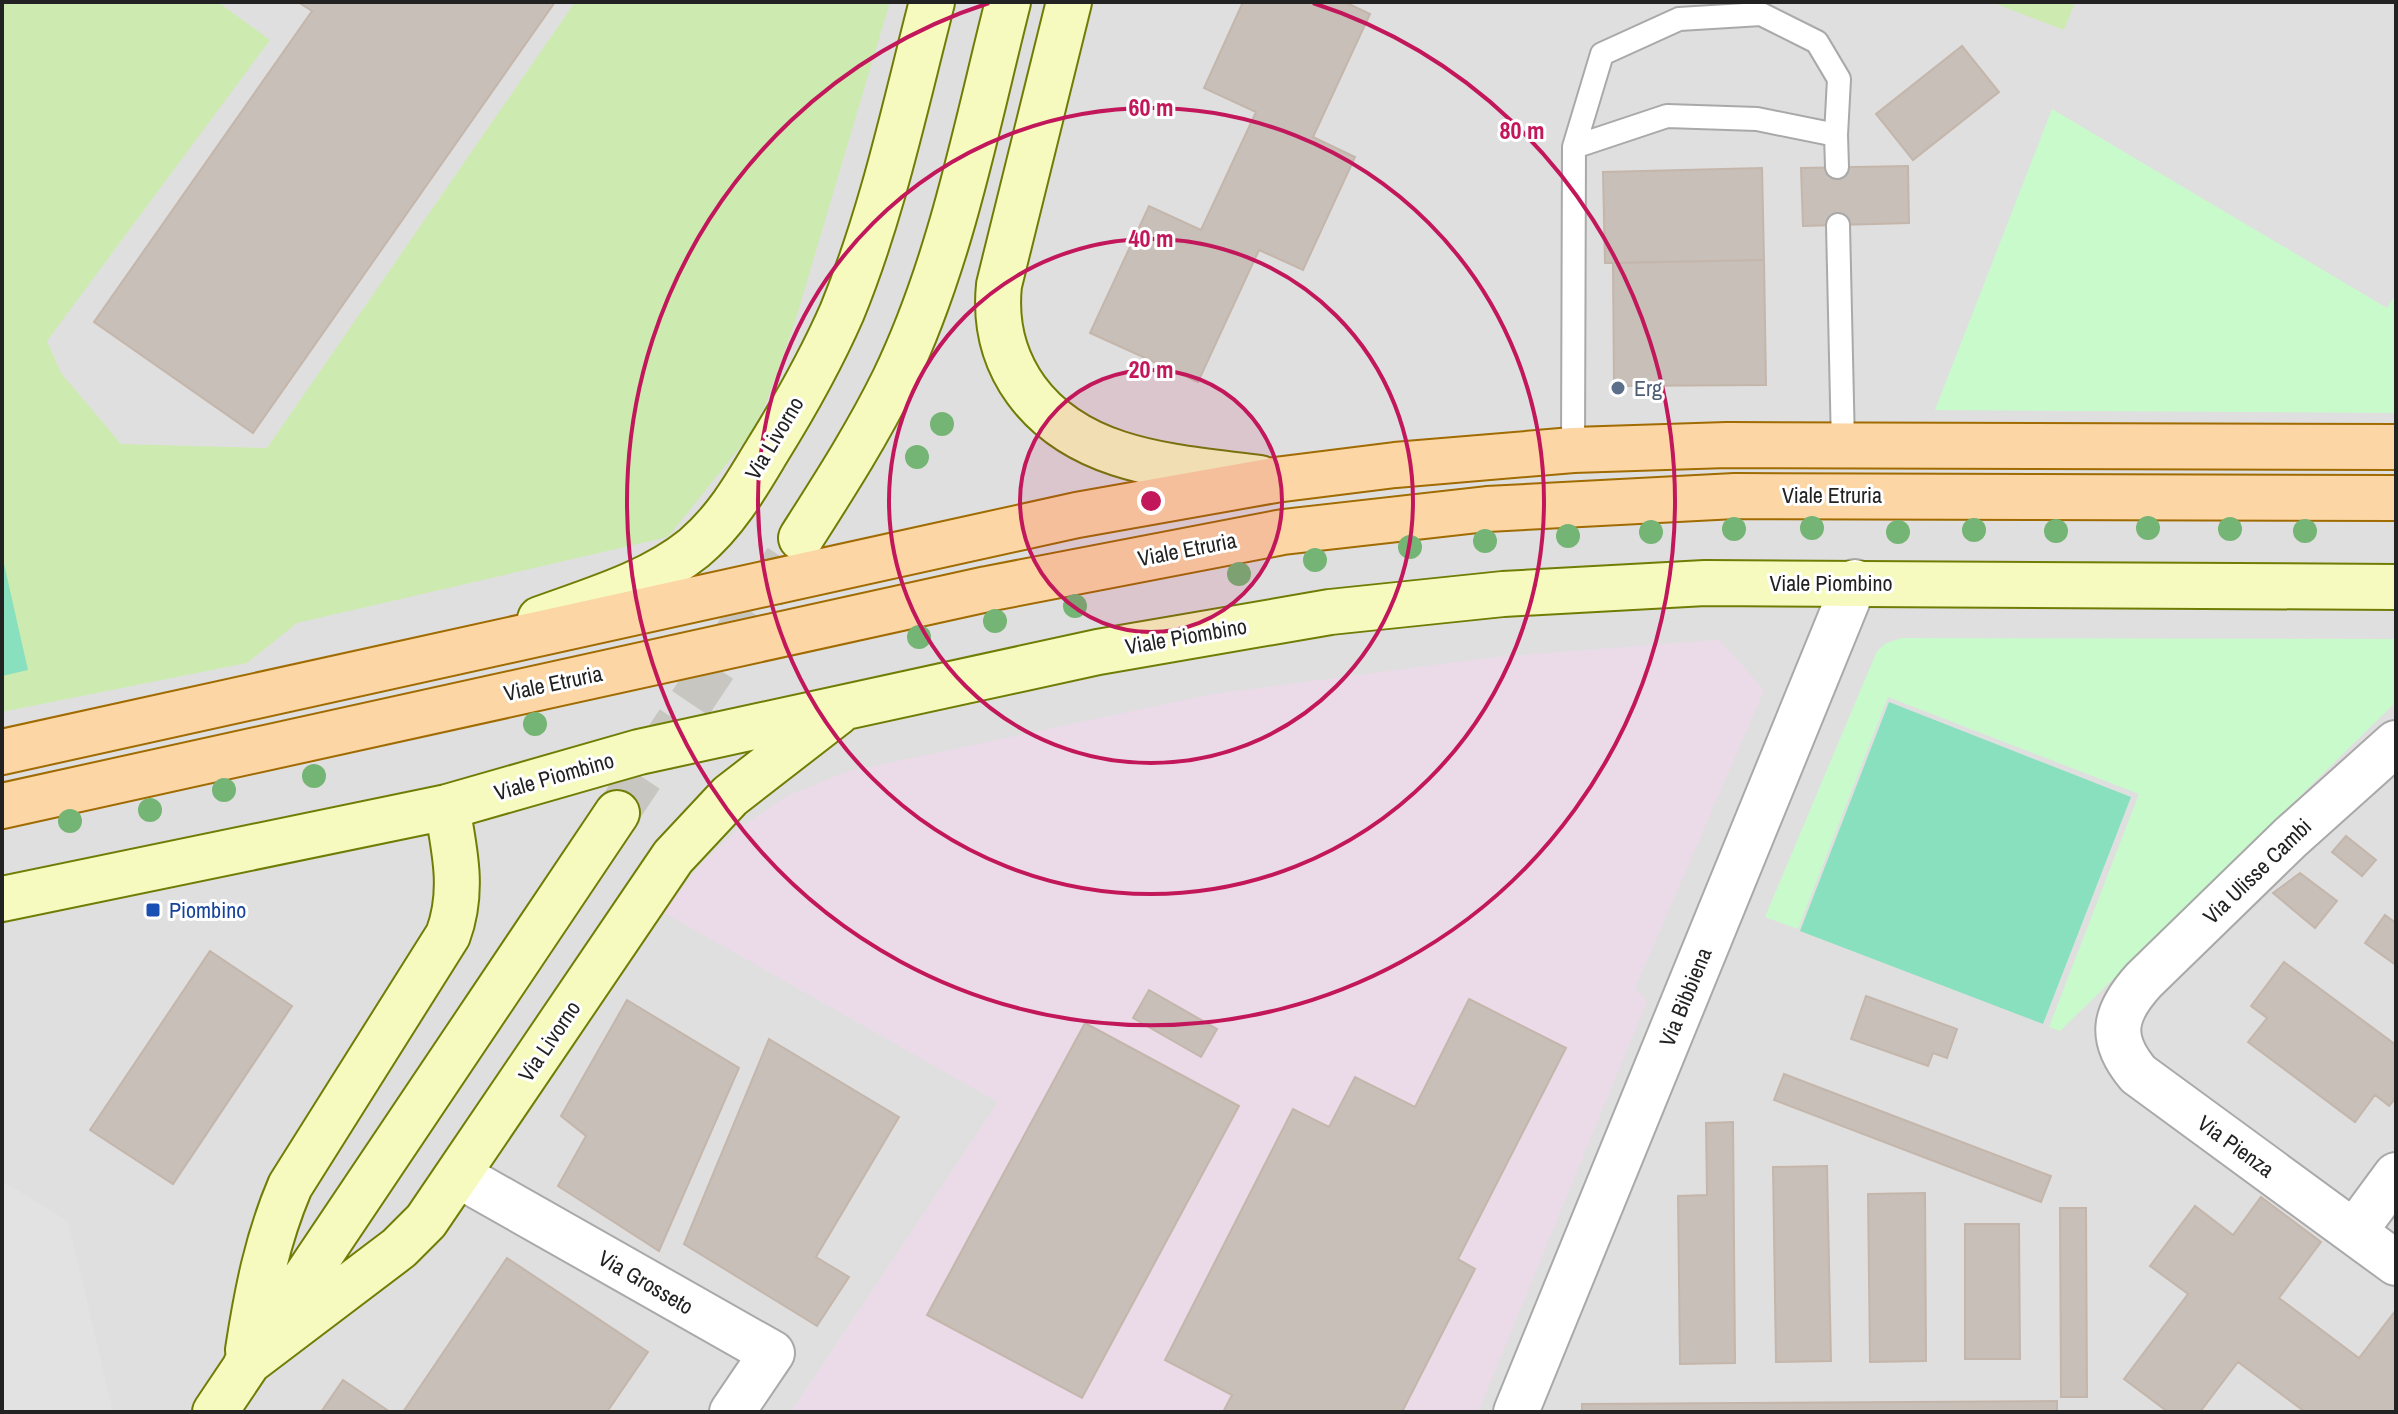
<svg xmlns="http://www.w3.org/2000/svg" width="2398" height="1414" viewBox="0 0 2398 1414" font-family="'Archivo Narrow',sans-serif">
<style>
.residential{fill:#e0dfdf}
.industrial{fill:#ebdbe8}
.grass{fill:#cdebb0}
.park{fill:#c8facc}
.pitch{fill:#88e0be}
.parking{fill:#e2e2e2}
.building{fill:#c7bfb8;stroke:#c4b6ab;stroke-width:2}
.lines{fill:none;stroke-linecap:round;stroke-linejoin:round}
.secondary-tunnel{stroke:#c8c6c1;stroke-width:44;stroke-dasharray:44 22;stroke-linecap:butt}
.lane-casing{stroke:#a9a9a9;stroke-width:26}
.street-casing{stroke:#a9a9a9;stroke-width:48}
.secondary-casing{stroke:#707d05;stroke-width:48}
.primary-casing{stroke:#a06b00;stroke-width:48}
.lane{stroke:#fff;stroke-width:22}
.street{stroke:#fff;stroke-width:44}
.secondary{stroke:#f7fabf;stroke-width:44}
.primary{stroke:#fcd6a4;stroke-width:44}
.tree{fill:#74b475}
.ring{fill:none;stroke:#c2185b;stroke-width:4}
.service-dot{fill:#5c6f8a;stroke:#fff;stroke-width:3}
.transit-dot{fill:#1a4fb4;stroke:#fff;stroke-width:3}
.labels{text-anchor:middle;stroke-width:6;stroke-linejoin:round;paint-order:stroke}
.service-label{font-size:22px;fill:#4e5e75;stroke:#fff;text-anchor:start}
.street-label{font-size:22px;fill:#222;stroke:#fff}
.transit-label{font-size:22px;fill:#164399;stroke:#fff;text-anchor:start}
.centre{fill:#c2185b;stroke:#fff;stroke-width:4}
.ring-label{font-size:24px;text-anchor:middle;font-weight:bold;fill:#c2185b;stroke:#fff;stroke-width:6;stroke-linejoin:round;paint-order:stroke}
</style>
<rect width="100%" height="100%" fill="#f2efe9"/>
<path class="residential" d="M2 2H2396V1412H2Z"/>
<path class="industrial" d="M1719 640 1764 690 1635 988 1647 1001 1478 1412H791L998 1102 663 912 702 863 740 828 787 796 846 772 1213 694 1496 657Z"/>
<path class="grass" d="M2 2H218L270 40 47 341 61 373 121 444 267 448 575 2H890L794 325 767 401 749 436 668 537 297 623 247 663 2 712Z
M1991 2H2075L2064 30Z"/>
<path class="park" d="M2052 109 2387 308 2396 294V413L1935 410Z
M1902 638 2396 639V702L2060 1031 2049 1027 2139 794 1888 697 1798 929 1765 917 1877 651 1886 643Z"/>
<path class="pitch" d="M2 555 28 670 2 676Z
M1889 702 2131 797 2043 1024 1800 931Z"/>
<path class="parking" d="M2 1181 68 1221 113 1412H2Z"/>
<path class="building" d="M298 2H555L253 433 94 322 312 11Z
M1243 2H1345L1370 14 1313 137 1355 157 1303 270 1259 250 1198 382 1090 333 1149 206 1201 230 1256 112 1204 88Z
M1962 46 1999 92 1913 160 1876 114Z
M1908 166 1909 223 1803 226 1801 168Z
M1762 168 1764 260 1605 263 1603 172Z
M1764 260 1766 385 1614 386 1613 263Z
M2346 836 2376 860 2362 876 2332 852Z
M2300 873 2337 901 2315 928 2273 893Z
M2385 915 2396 923V965L2365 943Z
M210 951 292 1006 173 1184 90 1130Z
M2284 962 2396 1045V1098L2389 1106 2375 1095 2355 1122 2248 1042 2267 1018 2251 1006Z
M1149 990 1217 1029 1201 1057 1133 1018Z
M1866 996 1957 1029 1947 1058 1933 1053 1928 1066 1851 1039Z
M1469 999 1566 1048 1458 1259 1475 1269 1402 1412H1223L1232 1395 1165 1360 1293 1109 1329 1127 1355 1077 1415 1107Z
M627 1000 739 1068 659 1251 558 1186 586 1136 561 1116Z
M1085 1023 1239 1106 1082 1398 927 1315Z
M769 1039 899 1117 816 1257 849 1277 817 1326 684 1244Z
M1784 1074 2051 1176 2041 1202 1774 1100Z
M1733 1122 1735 1363 1680 1364 1678 1196 1707 1195 1706 1123Z
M1827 1166 1831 1361 1776 1362 1773 1167Z
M1925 1193 1926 1361 1870 1362 1868 1194Z
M2261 1197 2321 1242 2279 1298 2359 1358 2396 1310V1412H2305L2238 1362 2200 1412H2168L2124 1379 2188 1294 2150 1266 2195 1206 2233 1235Z
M2060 1208H2086L2087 1397H2061Z
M1965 1224H2019L2020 1359H1965Z
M507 1258 648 1352 607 1412H403Z
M343 1380 390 1412H321Z
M2057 1401V1412H1582V1404Z"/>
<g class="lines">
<path class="secondary-tunnel" d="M617 813 786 560"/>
<defs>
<path id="lane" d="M1574 147 1602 54 1679 19 1761 14 1817 42 1839 79 1836 135
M1838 225 1843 445
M1573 450 1574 147 1667 116 1757 119 1836 135 1837 167"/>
<path id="street" d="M2396 743 2291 837 2144 980C2114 1013 2108 1038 2138 1074L2396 1263
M458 1175 772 1353 732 1412
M2354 1232 2396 1175
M1516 1412 1855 582"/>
<path id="secondary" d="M1069 2 999 285C995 324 1003 358 1026 390 1080 464 1177 467 1260 478
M801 538C834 486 867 435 894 380 951 262 976 128 1008 2
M540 619C592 600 651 583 694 548 726 521 746 486 767 451 795 406 821 360 842 312 883 212 905 106 932 2
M2 899 447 807 639 752 1098 652 1330 612 1503 594 1705 583 2396 587
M248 1350C257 1292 267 1240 290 1186L448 935C464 892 455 852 447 807
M246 1364 399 1248 426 1221 673 857 730 796 837 713
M215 1412 617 813"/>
<path id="primary" d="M2 752 1077 515 1275 480 1395 465 1573 450 1727 445 2396 447
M2 806 987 589 1283 532 1487 509 1735 496 2396 498"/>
</defs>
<use href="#lane" class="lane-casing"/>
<use href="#street" class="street-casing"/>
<use href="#secondary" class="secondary-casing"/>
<use href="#primary" class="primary-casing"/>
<use href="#lane" class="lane"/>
<use href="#street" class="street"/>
<use href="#secondary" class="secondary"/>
<use href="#primary" class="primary"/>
</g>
<g class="tree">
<circle cx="942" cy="424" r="12"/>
<circle cx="917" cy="457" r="12"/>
<circle cx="1812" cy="528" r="12"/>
<circle cx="2148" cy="528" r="12"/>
<circle cx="1734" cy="529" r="12"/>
<circle cx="2230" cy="529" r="12"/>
<circle cx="1974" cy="530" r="12"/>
<circle cx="2056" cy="531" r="12"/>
<circle cx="2305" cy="531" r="12"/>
<circle cx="1651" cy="532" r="12"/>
<circle cx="1898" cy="532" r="12"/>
<circle cx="1568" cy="536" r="12"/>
<circle cx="1485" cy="541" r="12"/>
<circle cx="1410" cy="547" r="12"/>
<circle cx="1315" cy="560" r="12"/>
<circle cx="1239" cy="574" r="12"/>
<circle cx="1075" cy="606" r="12"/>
<circle cx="995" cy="621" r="12"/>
<circle cx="919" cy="637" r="12"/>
<circle cx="535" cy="724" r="12"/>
<circle cx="314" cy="776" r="12"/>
<circle cx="224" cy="790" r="12"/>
<circle cx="150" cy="810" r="12"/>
<circle cx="70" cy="821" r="12"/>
</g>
<circle cx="1151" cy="501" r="131" fill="#c2185b" fill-opacity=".12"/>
<g class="ring">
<circle cx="1151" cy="501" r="131"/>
<circle cx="1151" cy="501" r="262"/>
<circle cx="1151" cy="501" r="393"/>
<path d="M1313 3A524 524 0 1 1 989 3"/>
</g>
<circle class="service-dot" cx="1618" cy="388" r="8"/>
<rect class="transit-dot" x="145" y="902" width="16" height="16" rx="4"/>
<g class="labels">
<g class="service-label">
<text x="1634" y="396">Erg</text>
</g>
<g class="street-label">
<text transform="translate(774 438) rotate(-59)" y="8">Via Livorno</text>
<text x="1832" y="503">Viale Etruria</text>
<text transform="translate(1187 549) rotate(-11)" y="8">Viale Etruria</text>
<text x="1831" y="591">Viale Piombino</text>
<text transform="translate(1186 636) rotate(-10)" y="8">Viale Piombino</text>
<text transform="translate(553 683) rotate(-12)" y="8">Viale Etruria</text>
<text transform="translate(554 776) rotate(-16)" y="8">Viale Piombino</text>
<text transform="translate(2257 871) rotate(-44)" y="8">Via Ulisse Cambi</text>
<text transform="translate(1685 997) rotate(-68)" y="8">Via Bibbiena</text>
<text transform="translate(549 1041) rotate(-56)" y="8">Via Livorno</text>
<text transform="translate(2236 1146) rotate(36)" y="8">Via Pienza</text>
<text transform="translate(646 1282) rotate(30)" y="8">Via Grosseto</text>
</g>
<g class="transit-label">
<text x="169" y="918">Piombino</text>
</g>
</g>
<circle cx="1151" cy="501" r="12" class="centre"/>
<g class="ring-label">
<text x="1151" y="116">60 m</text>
<text x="1522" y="139">80 m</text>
<text x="1151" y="247">40 m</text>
<text x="1151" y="378">20 m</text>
</g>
<rect width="2398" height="1414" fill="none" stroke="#222222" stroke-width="8"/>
</svg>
